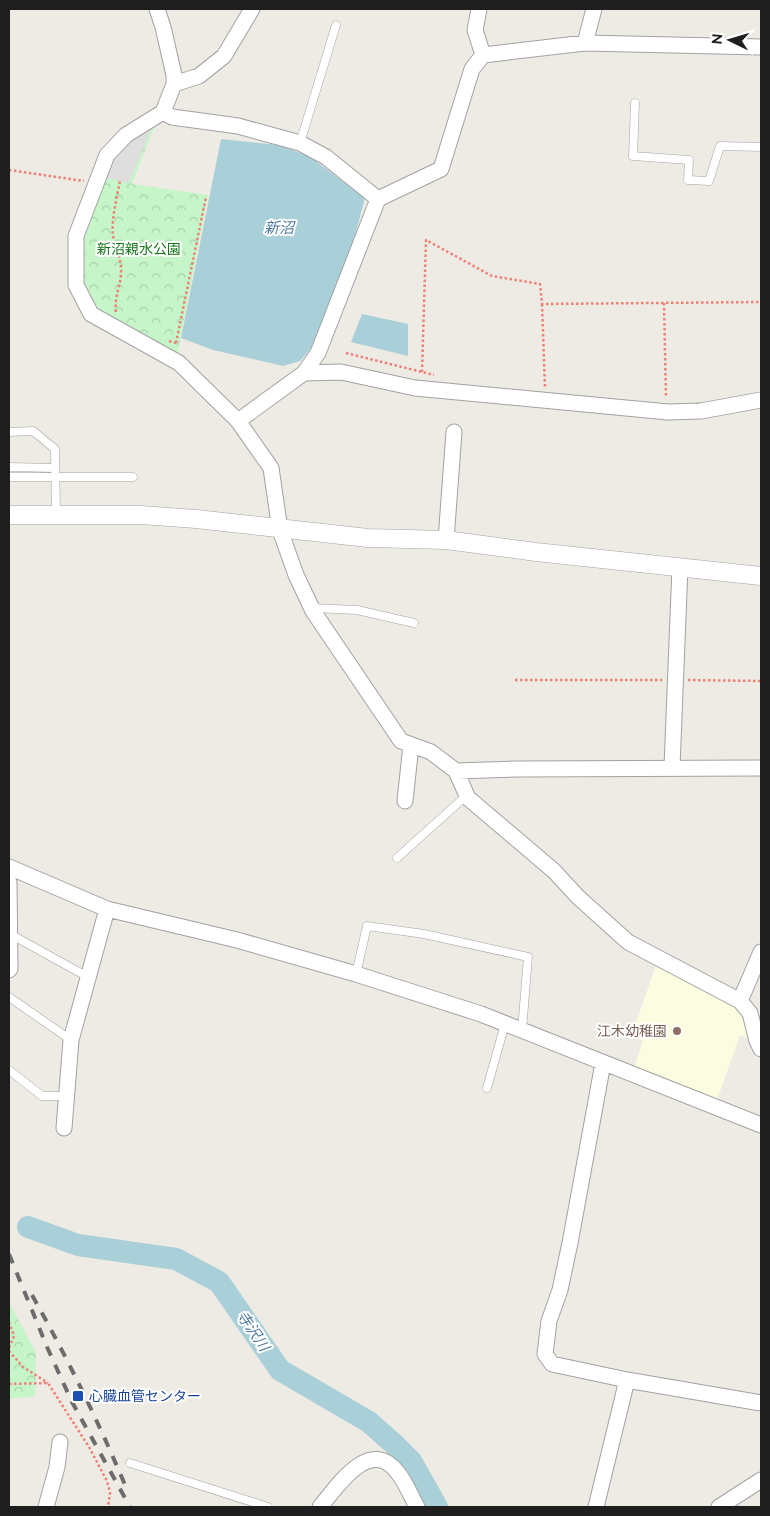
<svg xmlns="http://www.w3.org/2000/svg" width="770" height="1516" viewBox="0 0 770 1516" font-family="Raleway,'Noto Sans JP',sans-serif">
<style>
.education{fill:#fcfce0}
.park{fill:url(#park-crowns)}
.parking{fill:#dedede}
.water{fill:#a9cfd8}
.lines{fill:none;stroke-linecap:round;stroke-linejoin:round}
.river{stroke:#a9cfd8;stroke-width:22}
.service-casing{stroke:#a2a2a2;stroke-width:9}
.minor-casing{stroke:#a2a2a2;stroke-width:17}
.tertiary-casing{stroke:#a2a2a2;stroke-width:19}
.path{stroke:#ee8076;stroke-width:2.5;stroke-dasharray:2.5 2.5;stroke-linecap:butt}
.service{stroke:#fff;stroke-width:8}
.minor{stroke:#fff;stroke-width:15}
.tertiary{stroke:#fff;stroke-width:18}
.rail{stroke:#6c6c6c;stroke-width:4;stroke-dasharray:10 10;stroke-linecap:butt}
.education-dot{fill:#8d6e63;stroke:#fff;stroke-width:2}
.transit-dot{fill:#1a4fb4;stroke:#fff;stroke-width:2}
.labels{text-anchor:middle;stroke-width:4;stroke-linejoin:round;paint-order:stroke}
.park-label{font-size:14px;fill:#14741a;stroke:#fff}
.education-label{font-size:14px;fill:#785e54;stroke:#fff;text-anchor:end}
.transit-label{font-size:14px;fill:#164399;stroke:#fff;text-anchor:start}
.water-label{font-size:15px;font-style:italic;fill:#4f799f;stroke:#fff}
</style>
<defs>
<pattern id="park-crowns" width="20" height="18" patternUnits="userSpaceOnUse" patternTransform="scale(1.25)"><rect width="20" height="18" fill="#c5f5c8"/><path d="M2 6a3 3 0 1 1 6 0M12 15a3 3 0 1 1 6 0" fill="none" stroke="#a9d2ab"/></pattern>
</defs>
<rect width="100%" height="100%" fill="#eeebe5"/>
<path class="education" d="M656 966 739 1005 753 1040 740 1035 716 1103 634 1068 643 1041 631 1036Z"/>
<path class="park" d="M156 122 132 184 208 195 177 357 94 311 81 283V237L110 157Z
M9 1302 36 1353 35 1396 9 1399Z"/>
<path class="parking" d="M152 127 129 183 105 178 113 157 130 139Z"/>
<path class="water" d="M221 139 278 145 309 156 365 198 352 247 313 346 300 361 283 366 213 350 181 338Z
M362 314 408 324V356L351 342Z"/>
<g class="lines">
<path class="river" d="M28 1227 78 1245 176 1259 219 1282 280 1370 369 1422 395 1445 411 1461 437 1507"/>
<defs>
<path id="service" d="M635 103 633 156 689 160 688 180 709 181 720 146 761 147
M300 143 336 25
M9 432 33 431 55 449 56 515
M9 467 55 468
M9 477H133
M312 608 357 610 414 623
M397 858 467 795
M10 934 88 977
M356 974 367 926 424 934 528 957 522 1030
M9 997 71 1040
M9 1070 42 1096H67
M487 1088 505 1024
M130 1463 268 1507"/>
<path id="minor" d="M157 9 163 27 174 75V84L163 112 126 135 107 155 76 236V285L91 314 179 363 238 421 271 468 280 530 296 575 313 611 401 741 431 752 456 771 468 798 554 871 578 897 628 942 740 1001 750 1013 757 1041 761 1049
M479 9 475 30 483 55
M585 43 594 9
M174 84 199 76 224 56 252 9
M163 112 172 117 238 126 300 143 326 157 378 199
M304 373 341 372 415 388 668 412 701 411 761 400
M238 421 304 373 318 353 378 199 441 169 472 69 483 55 585 43 761 47
M446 540 454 432
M672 767 680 567
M456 771 518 769 761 768
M405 801 411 745
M9 867 107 909 237 940 356 974 481 1014 761 1125
M9 882 10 969 9 970
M740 1001 761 952
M603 1063 570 1243 560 1290 549 1321 545 1354 552 1364 627 1380 761 1403
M64 1128 71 1040 107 909
M46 1507 57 1467 60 1442
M320 1507C337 1487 370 1435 398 1473 406 1483 411 1496 417 1507
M596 1507 627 1380
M719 1507 761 1480"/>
<path id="tertiary" d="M9 515H141L196 519 368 538 446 540 536 552 761 576"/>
</defs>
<use href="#service" class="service-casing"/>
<use href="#minor" class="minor-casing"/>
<use href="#tertiary" class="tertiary-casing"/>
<path class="path" d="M9 170 84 181
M664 303 666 398
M542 304 545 388
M116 312C114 299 120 287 121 274 122 260 116 249 113 236 111 220 117 197 120 181
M169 341 176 343
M176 343 206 197
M346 353 434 375
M422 372 426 240 492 276 540 284 542 304 761 302
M515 680H662
M688 680 761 681
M9 1322 14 1336 9 1348
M9 1351 23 1367 48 1383
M9 1384 48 1383 89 1447 107 1481 110 1493 108 1507"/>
<use href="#service" class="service"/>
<use href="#minor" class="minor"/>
<use href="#tertiary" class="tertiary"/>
<path class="rail" d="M9 1254 47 1347 72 1402 130 1507
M32 1295C68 1359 100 1425 128 1492"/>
</g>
<circle class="education-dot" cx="677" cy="1031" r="5"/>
<rect class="transit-dot" x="72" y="1390" width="12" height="12" rx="2.5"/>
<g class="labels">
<g class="park-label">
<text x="139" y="254">新沼親水公園</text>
</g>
<g class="education-label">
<text x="667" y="1036">江木幼稚園</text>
</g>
<g class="transit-label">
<text x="89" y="1401">心臓血管センター</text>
</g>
<g class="water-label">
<text x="279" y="233">新沼</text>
<text transform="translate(253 1331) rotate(56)" y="5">寺沢川</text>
</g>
</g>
<rect width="770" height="1516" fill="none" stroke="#1e1e1e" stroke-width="20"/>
<g transform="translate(730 40) rotate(275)" stroke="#ffffff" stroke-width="4" paint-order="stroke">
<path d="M0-4L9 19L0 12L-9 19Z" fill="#1e1e1e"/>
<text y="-8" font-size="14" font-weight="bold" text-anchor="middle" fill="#1e1e1e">N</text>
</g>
</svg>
